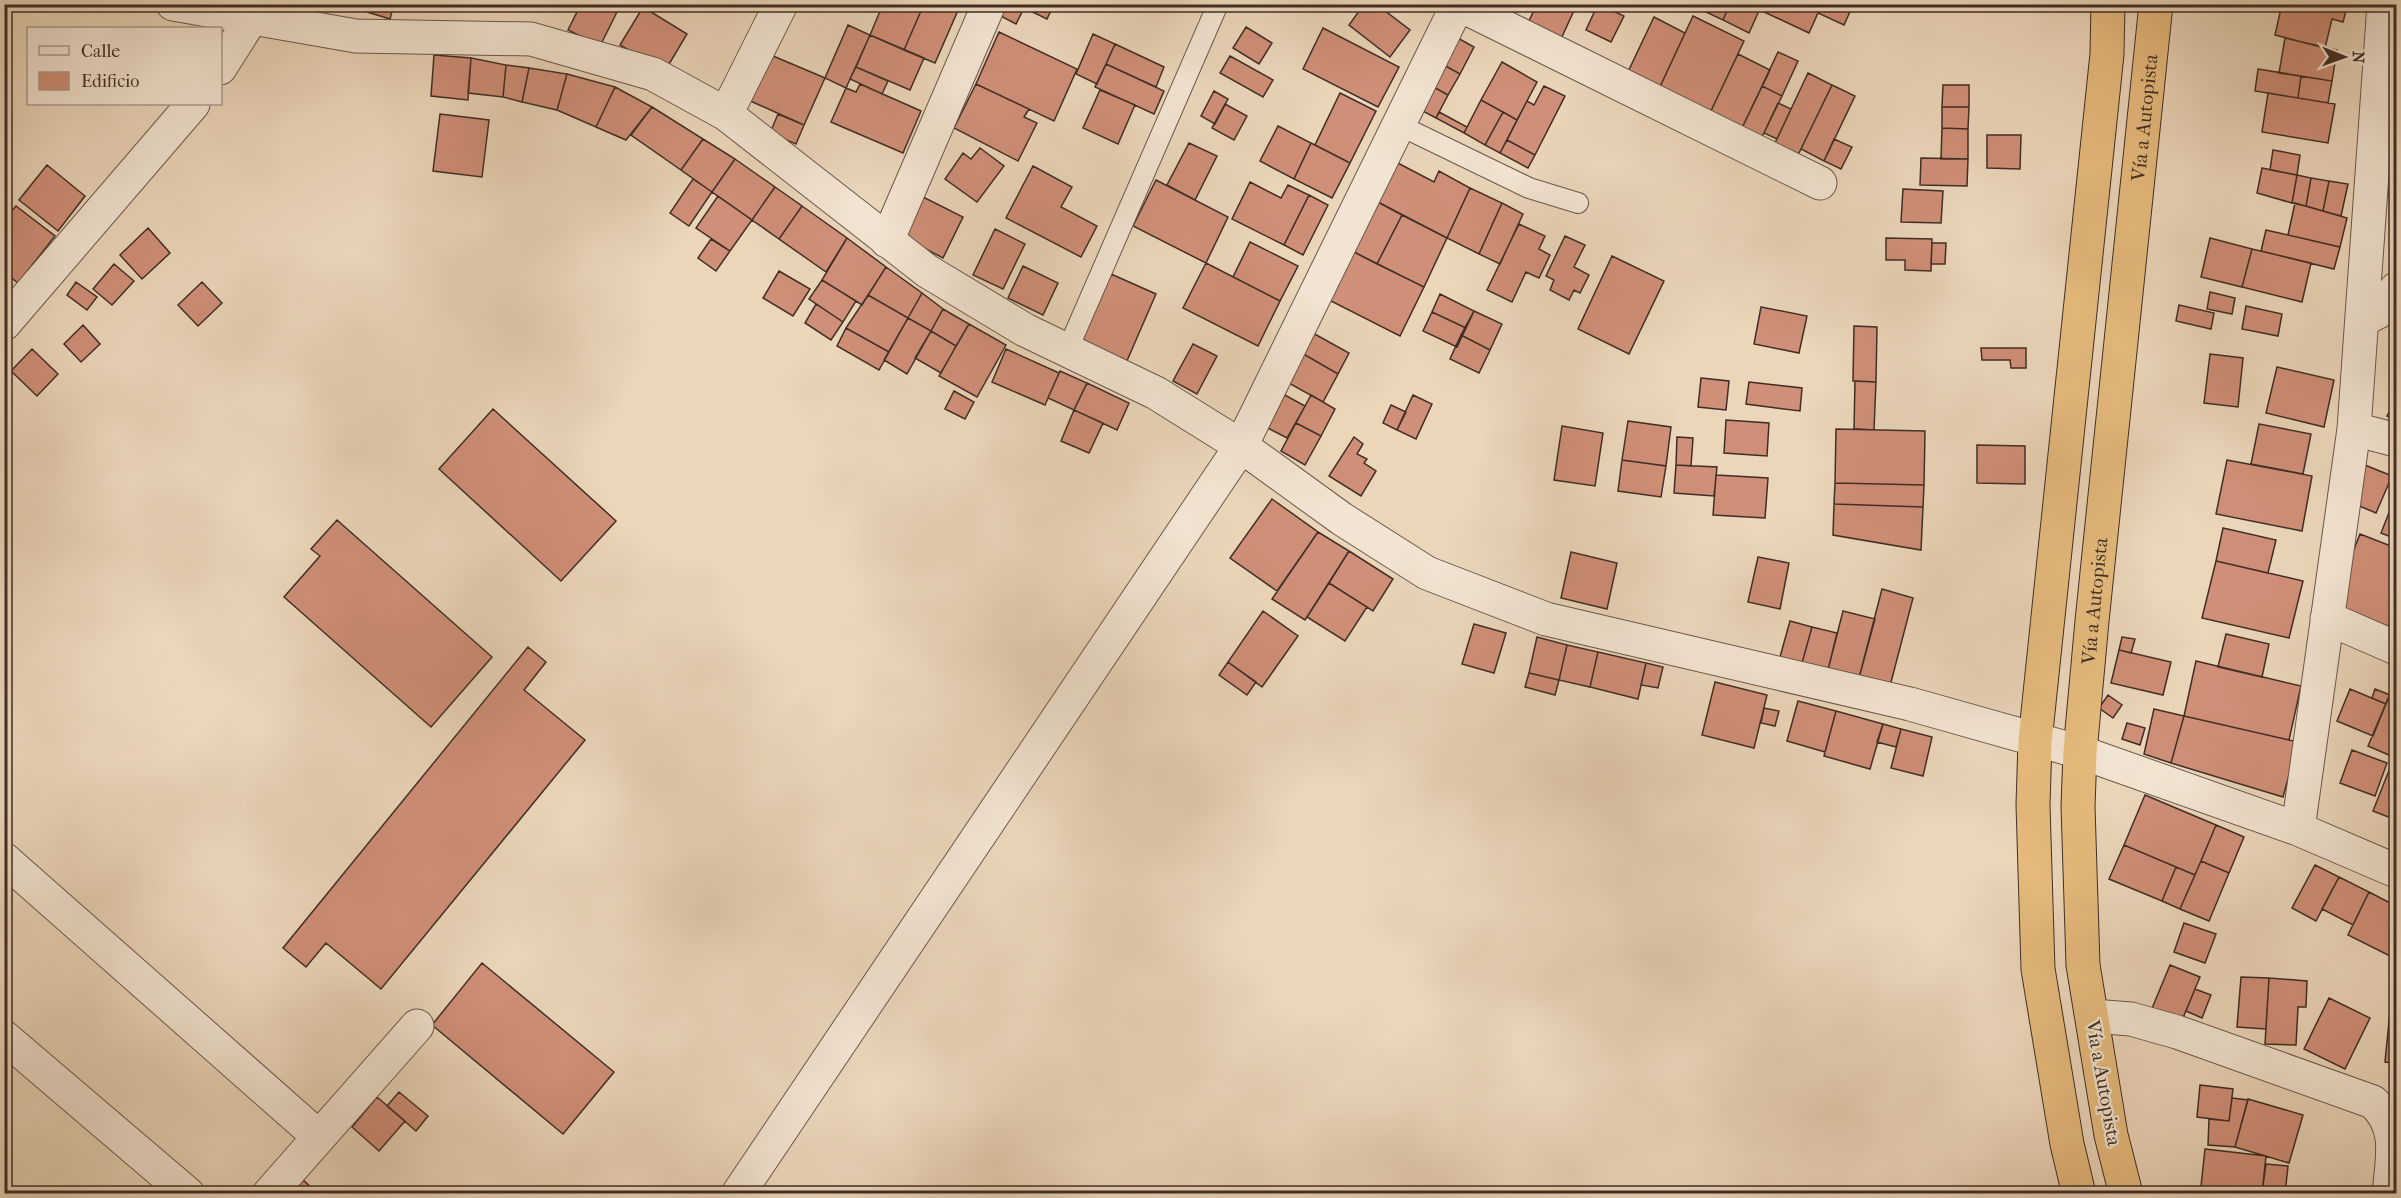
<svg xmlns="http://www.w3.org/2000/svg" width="2401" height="1198" viewBox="0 0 2401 1198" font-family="'IM FELL French Canon',serif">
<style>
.building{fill:#d08f78;stroke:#402e26;stroke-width:1.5}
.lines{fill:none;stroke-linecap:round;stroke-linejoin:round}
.lane-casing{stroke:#6b584b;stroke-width:22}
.street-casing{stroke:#6b584b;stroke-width:35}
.highway-casing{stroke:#402e26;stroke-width:35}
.lane{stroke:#f2e4d2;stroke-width:20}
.street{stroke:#f2e4d2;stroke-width:33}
.highway{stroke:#e6bb7d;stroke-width:33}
.labels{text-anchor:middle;stroke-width:4.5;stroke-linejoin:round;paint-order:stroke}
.street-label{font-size:20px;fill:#402e26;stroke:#f2e4d2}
</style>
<rect width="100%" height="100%" fill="#ebd6ba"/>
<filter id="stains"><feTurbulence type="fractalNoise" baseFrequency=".00333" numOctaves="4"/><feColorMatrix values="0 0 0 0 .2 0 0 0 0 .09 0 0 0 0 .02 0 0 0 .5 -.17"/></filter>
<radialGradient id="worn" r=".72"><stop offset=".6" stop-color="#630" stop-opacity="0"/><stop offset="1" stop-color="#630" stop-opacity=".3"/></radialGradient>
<path class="building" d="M341 4H394L390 19Z
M581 4H621L600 46 568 30Z
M883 4H924L904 50 870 35Z
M924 4H953L959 8 935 63 904 50Z
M996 4H1026L1016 24 993 12Z
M1026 4H1054L1047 19 1024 8Z
M1364 4H1376L1410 30 1390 57 1349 25Z
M1537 4H1577L1560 41 1527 25Z
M1598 4 1624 16 1611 42 1586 30Z
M1710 4H1730L1723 20 1706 12Z
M1730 4H1762L1749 33 1723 20Z
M1762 4H1822L1809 33 1760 10Z
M1822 4H1852L1853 5 1844 25 1818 13Z
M2282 4H2336L2347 7 2343 22 2332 19 2325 48 2275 35Z
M643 7 687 34 665 71 620 45Z
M1693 16 1744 41 1710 113 1659 89Z
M1654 17 1685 33 1659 89 1627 74Z
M848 25 870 35 846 88 825 78Z
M1246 27 1272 43 1259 64 1233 48Z
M1323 28 1399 67 1378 107 1303 69Z
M999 32 1077 69 1054 121 976 84Z
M1093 34 1115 44 1097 84 1076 74Z
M870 35 924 58 910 90 856 67Z
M1456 37 1474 47 1460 74 1442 64Z
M2285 38 2337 50 2332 81 2279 73Z
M1115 44 1164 67 1156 87 1106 64Z
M1778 52 1798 61 1782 96 1762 86Z
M766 53 825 78 804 125 746 99Z
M1738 54 1770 70 1742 128 1710 113Z
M434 55 471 58 468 100 431 96Z
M1230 56 1273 80 1263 97 1220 73Z
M471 58 506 65 503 97 468 93Z
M1502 62 1537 82 1517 120 1481 100Z
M1106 64 1164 91 1154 114 1095 87Z
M1442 64 1460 74 1448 95 1430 85Z
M506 65 529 68 522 102 503 97Z
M856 67 888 81 882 94 850 79Z
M529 68 567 74 557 110 522 102Z
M2258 69 2301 76 2298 98 2255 91Z
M1808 73 1832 85 1798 155 1775 143Z
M567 74 615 87 596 127 557 110Z
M2301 76 2332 81 2328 103 2298 98Z
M860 84 921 111 903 153 831 122 846 88 856 92Z
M976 84 1029 109 1024 117 1037 123 1018 161 954 128Z
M1430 85 1448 95 1436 118 1417 108Z
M1832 85 1855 96 1824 161 1801 149Z
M1943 85H1969V107H1942Z
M1544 86 1565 96 1535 155 1507 140 1527 101 1534 105Z
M1762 86 1782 96 1762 137 1742 128Z
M615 87 652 107 626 140 596 127Z
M1100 90 1135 105 1118 144 1083 128Z
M1214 91 1228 99 1215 124 1201 116Z
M1340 93 1376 111 1350 163 1315 145Z
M2268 93 2335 104 2328 143 2262 132Z
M1481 100 1503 112 1485 145 1464 133Z
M1778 103 1791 109 1777 139 1764 133Z
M1225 104 1247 116 1234 140 1212 128Z
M652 107 703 139 681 170 631 135Z
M1942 107H1969L1968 129 1942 128Z
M1439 112 1467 127 1464 133 1436 118Z
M1503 112 1517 120 1500 153 1485 145Z
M440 114 489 120 482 177 433 171Z
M778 114 804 125 796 144 770 133Z
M1278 126 1311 143 1294 179 1260 161Z
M1942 128 1968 129V159H1941Z
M1987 135H2021L2020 169 1987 168Z
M703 139 735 159 712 192 681 170Z
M1834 139 1852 147 1841 169 1824 161Z
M1507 140 1535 155 1528 168 1500 153Z
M1189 143 1217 156 1195 200 1167 185Z
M1311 143 1350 163 1332 198 1294 179Z
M980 148 1004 166 977 202 945 179 963 153 971 159Z
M2273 150 2300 155 2297 175 2270 170Z
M1921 158 1968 159 1967 186 1920 185Z
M735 159 775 187 752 220 712 192Z
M2396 159V200L2378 188Z
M1394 161 1434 182 1439 171 1470 188 1447 238 1374 200Z
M47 165 85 196 58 231 19 200Z
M1033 166 1072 187 1061 207 1097 226 1081 257 1006 218Z
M2262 168 2297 175 2292 203 2257 193Z
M2297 175 2311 178 2306 206 2292 203Z
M2311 178 2329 181 2323 211 2306 206Z
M693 179 712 192 689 226 670 213Z
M1156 180 1228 217 1206 263 1133 226Z
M2329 181 2348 184 2341 216 2323 211Z
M1250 182 1281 198 1288 185 1309 195 1284 245 1232 219Z
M775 187 802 206 779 239 752 220Z
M1470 188 1502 203 1479 254 1447 238Z
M1903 189 1943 191 1941 223 1901 222Z
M1309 195 1328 205 1303 255 1284 245Z
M718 196 752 220 730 251 696 228Z
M923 197 963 217 943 258 903 237Z
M1374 200 1402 215 1377 264 1350 250Z
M1502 203 1523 214 1500 264 1479 254Z
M2295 203 2347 218 2340 247 2288 235Z
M16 206 55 236 18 283 4 272V220Z
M802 206 847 238 826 272 779 239Z
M1402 215 1447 238 1424 287 1377 264Z
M1519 224 1545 236 1539 249 1550 255 1539 278 1526 272 1512 302 1487 290Z
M148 228 170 253 142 279 120 255Z
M995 229 1025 244 1003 289 973 275Z
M2266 230 2340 247 2334 269 2261 251Z
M1565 236 1585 245 1574 267 1589 275 1580 293 1574 290 1569 300 1550 290 1554 280 1546 276Z
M847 238 886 267 862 305 822 280Z
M1886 238 1932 239 1931 271 1905 270V260H1886Z
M2210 238 2252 249 2242 287 2201 277Z
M711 239 730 251 716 271 698 258Z
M1250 242 1298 266 1280 301 1233 277Z
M1932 243H1946L1945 264H1931Z
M2252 249 2311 263 2302 302 2242 287Z
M1350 250 1424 287 1400 336 1325 298Z
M1612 256 1664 281 1629 354 1578 329Z
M1206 263 1280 301 1258 346 1183 308Z
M114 264 134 281 112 305 93 289Z
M1023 266 1058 283 1043 315 1008 298Z
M886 267 922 293 908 318 868 295Z
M779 271 810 289 793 316 763 298Z
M1111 274 1156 294 1126 363 1081 343Z
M822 280 856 301 843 322 809 299Z
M76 282 97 297 87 310 67 295Z
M202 282 222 303 198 326 178 305Z
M2210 292 2235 298 2232 314 2207 309Z
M922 293 943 309 931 331 908 318Z
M1440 294 1474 311 1466 328 1432 312Z
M868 295 908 318 889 352 846 328Z
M816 304 843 322 831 340 805 323Z
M2179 305 2214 313 2211 329 2176 321Z
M2246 306 2282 314 2278 336 2242 329Z
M1761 307 1807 316 1799 353 1754 344Z
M943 309 969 324 956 346 931 331Z
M1474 311 1502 324 1490 350 1461 335Z
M1432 312 1466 328 1457 347 1423 331Z
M908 318 931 331 907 374 884 360Z
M969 324 1006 345 977 397 939 376Z
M83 325 100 344 81 362 64 344Z
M1854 326 1877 327 1876 382 1853 381Z
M846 328 889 352 879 370 837 346Z
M931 331 956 346 941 373 915 358Z
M1311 332 1349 353 1338 374 1300 352Z
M1461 335 1490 350 1479 373 1450 359Z
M1193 344 1217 356 1197 394 1173 381Z
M1981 348H2026V368H2011L2010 360H1982Z
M32 349 58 374 37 396 11 371Z
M1006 349 1059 373 1045 405 992 382Z
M1300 352 1338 374 1323 402 1285 381Z
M2210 354 2243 358 2238 407 2204 403Z
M2277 367 2334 380 2324 427 2266 413Z
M1060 371 1087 383 1074 410 1048 398Z
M1701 378 1729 381 1726 410 1698 407Z
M1855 381 1876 382 1874 430 1854 429Z
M1749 382 1802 388 1800 411 1746 404Z
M1087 383 1129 403 1117 430 1074 410Z
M954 391 974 402 965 419 945 409Z
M1283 394 1305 406 1287 438 1266 427Z
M1311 395 1335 409 1321 436 1296 423Z
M1413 395 1432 404 1416 439 1397 430Z
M2396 400V422L2387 416Z
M1391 405 1406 412 1397 430 1383 423Z
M493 409 616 521 561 581 439 469Z
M1074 410 1103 423 1089 453 1061 441Z
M1726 420 1769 423 1767 456 1724 453Z
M1628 421 1671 427 1666 466 1622 460Z
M1296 423 1321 436 1305 465 1281 451Z
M2259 424 2311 434 2303 474 2251 464Z
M1562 426 1603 433 1595 486 1554 480Z
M1836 429 1925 431 1924 485 1835 483Z
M1354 437 1363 444 1357 454 1367 459 1364 463 1376 471 1361 496 1329 476Z
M1677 437 1693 438 1691 466 1676 465Z
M1977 445 2025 446V484L1977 483Z
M1622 460 1666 466 1661 497 1618 491Z
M2227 460 2312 476 2302 531 2216 514Z
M2360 463 2392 476 2376 513 2345 500Z
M1676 465 1717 467 1714 496 1674 493Z
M1716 475 1768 478 1765 518 1713 515Z
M1835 483 1924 485 1923 507 1834 504Z
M2396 495V539L2381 533Z
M1272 499 1318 532 1277 591 1230 558Z
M1834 504 1923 507 1921 550 1833 535Z
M337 520 492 657 431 727 284 597 320 556 311 549Z
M2223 528 2276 540 2268 573 2216 561Z
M1318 532 1349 551 1305 620 1272 599Z
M2360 534 2396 548V606L2387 630 2331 608Z
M1349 551 1393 579 1373 611 1329 583Z
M1571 552 1617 563 1607 609 1561 598Z
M1758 557 1789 563 1780 609 1748 602Z
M2216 561 2303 581 2289 638 2202 618Z
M1329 583 1367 607 1345 641 1307 617Z
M1882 589 1913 598 1890 686 1859 678Z
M1263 611 1298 636 1262 687 1228 662Z
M1843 611 1875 619 1859 678 1828 670Z
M1790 621 1812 627 1802 663 1780 657Z
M1474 624 1506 633 1494 673 1462 664Z
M1812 627 1837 633 1828 670 1802 663Z
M2226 634 2269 644 2262 677 2218 667Z
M1537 637 1567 645 1559 680 1529 673Z
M2122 637 2135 639 2131 653 2119 650Z
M1567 645 1598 652 1590 687 1559 680Z
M528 647 546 662 524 690 585 740 381 989 326 943 306 967 283 948Z
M2119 650 2171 662 2163 695 2111 683Z
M1598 652 1646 663 1638 699 1590 687Z
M2196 661 2301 686 2289 740 2184 716Z
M1228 662 1256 682 1247 695 1219 675Z
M1646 663 1663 667 1658 688 1641 685Z
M1529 673 1559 680 1555 695 1525 687Z
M1715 682 1767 695 1754 748 1702 735Z
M2394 684 2396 685V758L2368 746Z
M2350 689 2386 704 2373 736 2337 721Z
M2375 689 2390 695 2386 704 2372 698Z
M2108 695 2122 705 2113 718 2099 708Z
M1798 701 1836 711 1825 752 1787 741Z
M1764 708 1779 711 1775 726 1761 723Z
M2154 709 2184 716 2171 763 2144 754Z
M1836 711 1883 724 1870 769 1824 756Z
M2184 716 2298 742 2283 797 2171 763Z
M2127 723 2145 728 2140 745 2122 739Z
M1883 724 1901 729 1896 747 1877 742Z
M1901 729 1932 737 1923 776 1891 768Z
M2352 750 2387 763 2375 796 2340 783Z
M2392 763 2396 764V820L2373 811Z
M2145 795 2216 825 2195 875 2124 845Z
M2216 825 2244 837 2229 873 2201 861Z
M2124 845 2176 867 2162 901 2109 879Z
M2201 861 2229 873 2209 921 2180 909Z
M2315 865 2339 877 2316 921 2292 908Z
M2176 867 2195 875 2180 909 2162 901Z
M2339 877 2369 892 2353 925 2322 909Z
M2369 892 2396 906V949L2392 957 2348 935Z
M2184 923 2216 934 2205 963 2174 952Z
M482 963 614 1072 563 1134 432 1025Z
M2170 965 2200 977 2180 1025 2150 1013Z
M2241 977 2269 978 2266 1029 2237 1027Z
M2269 978 2307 981 2306 1007H2298L2296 1045 2265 1044Z
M2195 989 2211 995 2202 1018 2186 1011Z
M2329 998 2370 1018 2345 1069 2304 1049Z
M2390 1011 2396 1012V1063L2385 1062Z
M2200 1085 2233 1089 2229 1121 2197 1117Z
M399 1092 428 1116 416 1131 387 1106Z
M377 1097 405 1121 379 1151 352 1127Z
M2232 1098 2248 1100 2235 1147 2208 1145 2209 1119 2229 1121Z
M2248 1099 2303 1115 2289 1163 2235 1147Z
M2205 1149 2266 1156 2262 1193 2201 1186Z
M2266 1164 2288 1166 2285 1194 2262 1193Z
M303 1180 319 1194H291Z"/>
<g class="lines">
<defs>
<path id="lane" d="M1399 125 1529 188 1578 203
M1067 351 1218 4"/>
<path id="street" d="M173 4 356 36 531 39 653 74 726 114 927 271 1025 330 1156 393 1241 446 1342 519 1427 573 1546 619 1910 704 2080 752 2298 829 2396 871
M1458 4 1820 183
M220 68 251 19
M726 114 781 4
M887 241 989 4
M2362 320 2378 312 2396 289
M4 324 193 104
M2354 429 2396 440
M2327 618 2396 648
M2298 829 2354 429 2384 4
M4 859 319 1137
M2092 1016 2131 1019 2177 1032 2373 1102C2401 1128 2392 1158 2389 1194
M4 1037 188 1194
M269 1194 417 1026
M738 1194 1241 446 1458 4"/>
<g id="highway">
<path d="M2079 1194 2067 1144 2038 969 2033 805 2035 741 2107 54 2108 4"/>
<path id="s1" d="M2126 1194 2111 1135 2083 965 2078 806 2080 752 2092 621 2156 4"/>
</g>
</defs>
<use href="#lane" class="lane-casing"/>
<use href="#street" class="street-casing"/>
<use href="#highway" class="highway-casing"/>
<use href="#lane" class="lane"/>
<use href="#street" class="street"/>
<use href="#highway" class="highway"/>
</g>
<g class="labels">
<g class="street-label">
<text dy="7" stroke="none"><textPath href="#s1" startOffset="1084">Vía a Autopista</textPath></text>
<text dy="7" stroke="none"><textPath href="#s1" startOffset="598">Vía a Autopista</textPath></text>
<text transform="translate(2104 1083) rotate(80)" y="7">Vía a Autopista</text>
</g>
</g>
<rect width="2401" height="1198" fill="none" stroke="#ebd6ba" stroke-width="24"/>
<rect x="6" y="6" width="2389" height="1186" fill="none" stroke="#402e26" stroke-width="3"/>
<rect x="12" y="12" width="2377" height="1174" fill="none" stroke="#402e26" stroke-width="1.5"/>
<rect x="27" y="27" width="195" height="78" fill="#f2e4d2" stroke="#ab9b8d" stroke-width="1.5"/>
<rect x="39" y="46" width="30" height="9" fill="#f2e4d2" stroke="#ab9b8d" stroke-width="1.5"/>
<text x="81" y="57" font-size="18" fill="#402e26">Calle</text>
<rect x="39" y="72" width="30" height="18" fill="#d08f78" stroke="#ab9b8d" stroke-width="1.5"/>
<text x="81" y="87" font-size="18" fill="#402e26">Edificio</text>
<g transform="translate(2344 57) rotate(91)" stroke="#f2e4d2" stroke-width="4.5" paint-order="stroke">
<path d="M0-4.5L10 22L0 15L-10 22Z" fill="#402e26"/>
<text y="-9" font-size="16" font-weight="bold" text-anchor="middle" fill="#402e26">N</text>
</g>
<rect width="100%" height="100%" filter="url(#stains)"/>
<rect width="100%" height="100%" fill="url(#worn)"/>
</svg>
